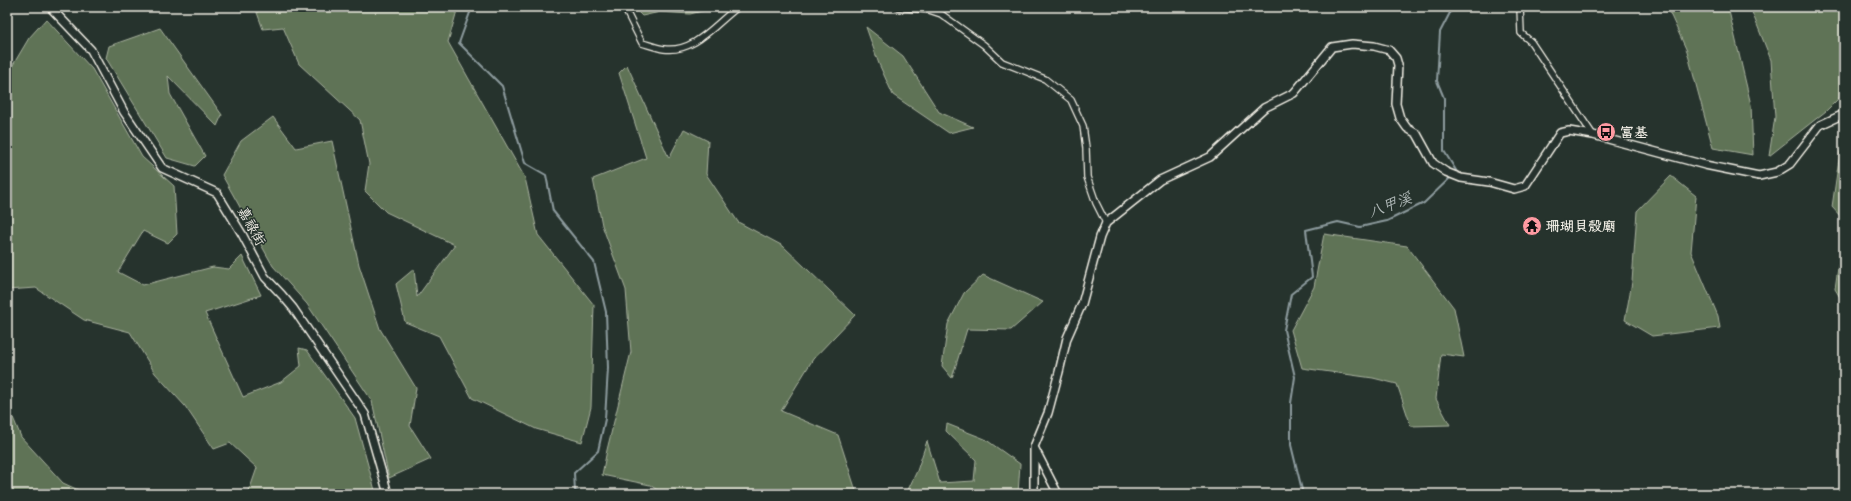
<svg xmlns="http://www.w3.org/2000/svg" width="1851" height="501" viewBox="0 0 1851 501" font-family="'Shantell Sans','LXGW WenKai TC',sans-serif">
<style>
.green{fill:#5e7356;stroke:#a9b29f}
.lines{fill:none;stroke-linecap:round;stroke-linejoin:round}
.stream{stroke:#8e9c9f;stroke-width:2}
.minor-casing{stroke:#f4f1e8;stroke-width:8}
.tertiary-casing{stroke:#f4f1e8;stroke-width:10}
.minor{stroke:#26332d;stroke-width:5.5}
.tertiary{stroke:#26332d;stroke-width:7}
.labels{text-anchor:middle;stroke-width:3;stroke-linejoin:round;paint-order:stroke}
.poi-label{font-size:14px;font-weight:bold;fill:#f4f1e8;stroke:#26332d;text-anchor:start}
.street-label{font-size:14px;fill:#f4f1e8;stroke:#26332d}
.water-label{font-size:15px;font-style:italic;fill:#b0b9b8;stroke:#26332d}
</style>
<rect width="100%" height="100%" fill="#26332d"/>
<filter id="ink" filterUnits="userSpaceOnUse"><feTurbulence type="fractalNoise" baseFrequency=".025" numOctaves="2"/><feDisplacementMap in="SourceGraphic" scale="8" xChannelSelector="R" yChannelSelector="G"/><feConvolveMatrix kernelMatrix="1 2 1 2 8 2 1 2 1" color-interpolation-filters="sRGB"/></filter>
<g filter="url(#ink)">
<path class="green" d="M255 7H458L448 42 525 178 538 235 594 305 591 407 582 442 536 429 472 398 439 336 405 322 396 284 414 269 417 297 455 245 386 212 365 191 369 164 360 120 299 64 283 27 263 29Z
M633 7H718L690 14 660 12 642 16Z
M1667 7H1728L1751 105 1753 155 1713 148 1687 51Z
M1750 7H1844V93L1826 111 1769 156 1775 117 1771 60Z
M46 19 92 69 142 157 174 186 177 234 168 243 143 231 118 272 143 285 213 267 229 269 242 256 261 295 205 313 243 397 281 382 301 366 299 348 307 350 355 418 376 494H248L257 468 230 443 214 449 185 406 155 373 130 332 84 320 36 288 7 290V75L29 38Z
M866 27 903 56 939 112 973 127 949 133 893 95 879 64Z
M160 28 222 115 217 126 168 76 170 94 205 156 195 166 167 158 106 58 109 46Z
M627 65 669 158 684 129 708 141 706 174 738 222 783 246 855 315 813 359 781 411 838 435 857 494H663L650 485 602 475 607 450 631 352 626 290 602 225 593 179 646 158 619 73Z
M273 117 296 148 332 141 359 265 380 329 416 388 410 426 431 459 389 478 372 401 307 304 273 266 222 175 241 141Z
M1844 141V304L1835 289 1843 232 1842 218 1832 207 1840 152Z
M1671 176 1696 196 1691 252 1718 316 1720 328 1652 336 1625 320 1632 282 1637 211Z
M1324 234 1407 246 1454 308 1464 357 1441 354 1436 399 1450 425 1411 426 1397 384 1373 378 1302 368 1291 330 1314 287Z
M983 275 1043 302 1011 330 967 329 952 378 942 366 948 324 964 293Z
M7 403 21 437 63 483 87 494H7Z
M947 424 985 439 1020 464 1018 494H906L917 471 927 441 940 483 974 481 976 460 946 431Z"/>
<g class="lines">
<path class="stream" d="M472 7 459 43 502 86 525 163 546 175 553 211 594 262 606 312 608 368 605 419 598 451 574 473 575 491 587 494
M1453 7 1440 32 1437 81 1444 98V151L1457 172 1455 173
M593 494 631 491 633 494
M1300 494 1302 490 1291 445V403L1295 377 1284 330 1291 294 1312 277 1306 230 1338 222 1360 227 1387 221 1424 203 1452 176"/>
<defs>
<path id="minor" d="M624 7 642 43C649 45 657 48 664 49 695 53 716 23 738 7
M898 7 929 10 941 14 984 45 1002 62 1045 79 1071 100 1083 126 1086 148 1087 177 1096 203 1106 223
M1520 7 1521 33 1531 42 1593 135"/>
<path id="tertiary" d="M50 7 91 50 124 112 162 168 217 193 242 234 265 277 282 295 293 308 365 414 388 494
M1034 449V494
M1058 494 1034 447 1048 413 1059 372 1067 338 1082 304 1100 237 1106 223 1160 180 1210 157 1264 108 1294 93 1332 47 1352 44 1374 46 1389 50 1396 58 1398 65 1396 104 1400 118 1407 128 1417 134 1433 163 1446 172 1461 178 1489 182 1514 189 1525 186 1560 133 1569 131 1593 135 1705 165 1759 176 1777 172 1790 164 1820 125 1844 114"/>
</defs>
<use href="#minor" class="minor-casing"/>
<use href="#tertiary" class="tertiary-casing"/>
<use href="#minor" class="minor"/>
<use href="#tertiary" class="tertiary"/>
</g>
</g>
<defs>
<symbol id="bus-disc" viewBox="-11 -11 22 22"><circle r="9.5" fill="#ff9aa2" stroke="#26332d"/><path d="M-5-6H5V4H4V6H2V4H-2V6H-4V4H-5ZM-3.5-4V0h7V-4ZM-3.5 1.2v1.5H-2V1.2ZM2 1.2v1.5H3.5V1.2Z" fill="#111"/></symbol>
<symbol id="temple-disc" viewBox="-11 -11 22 22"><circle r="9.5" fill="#ff9aa2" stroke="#26332d"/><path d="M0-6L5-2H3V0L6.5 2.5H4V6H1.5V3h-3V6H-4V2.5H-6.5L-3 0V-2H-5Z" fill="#111"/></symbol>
</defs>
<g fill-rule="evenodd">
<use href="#bus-disc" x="1595" y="121" width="22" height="22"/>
<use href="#temple-disc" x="1521" y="215" width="22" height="22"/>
</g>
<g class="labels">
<g class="poi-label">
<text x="1620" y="137">富基</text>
<text x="1546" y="231">珊瑚貝殼廟</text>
</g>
<g class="street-label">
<text transform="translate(252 226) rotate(61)" y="5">嘉祿街</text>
</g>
<g class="water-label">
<text transform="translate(1390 205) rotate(-21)" y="5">八甲溪</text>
</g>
</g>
<rect width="1851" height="501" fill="none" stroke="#26332d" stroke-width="24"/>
<rect x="12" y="12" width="1827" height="477" fill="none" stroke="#f4f1e8" stroke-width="1.5" filter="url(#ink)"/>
</svg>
